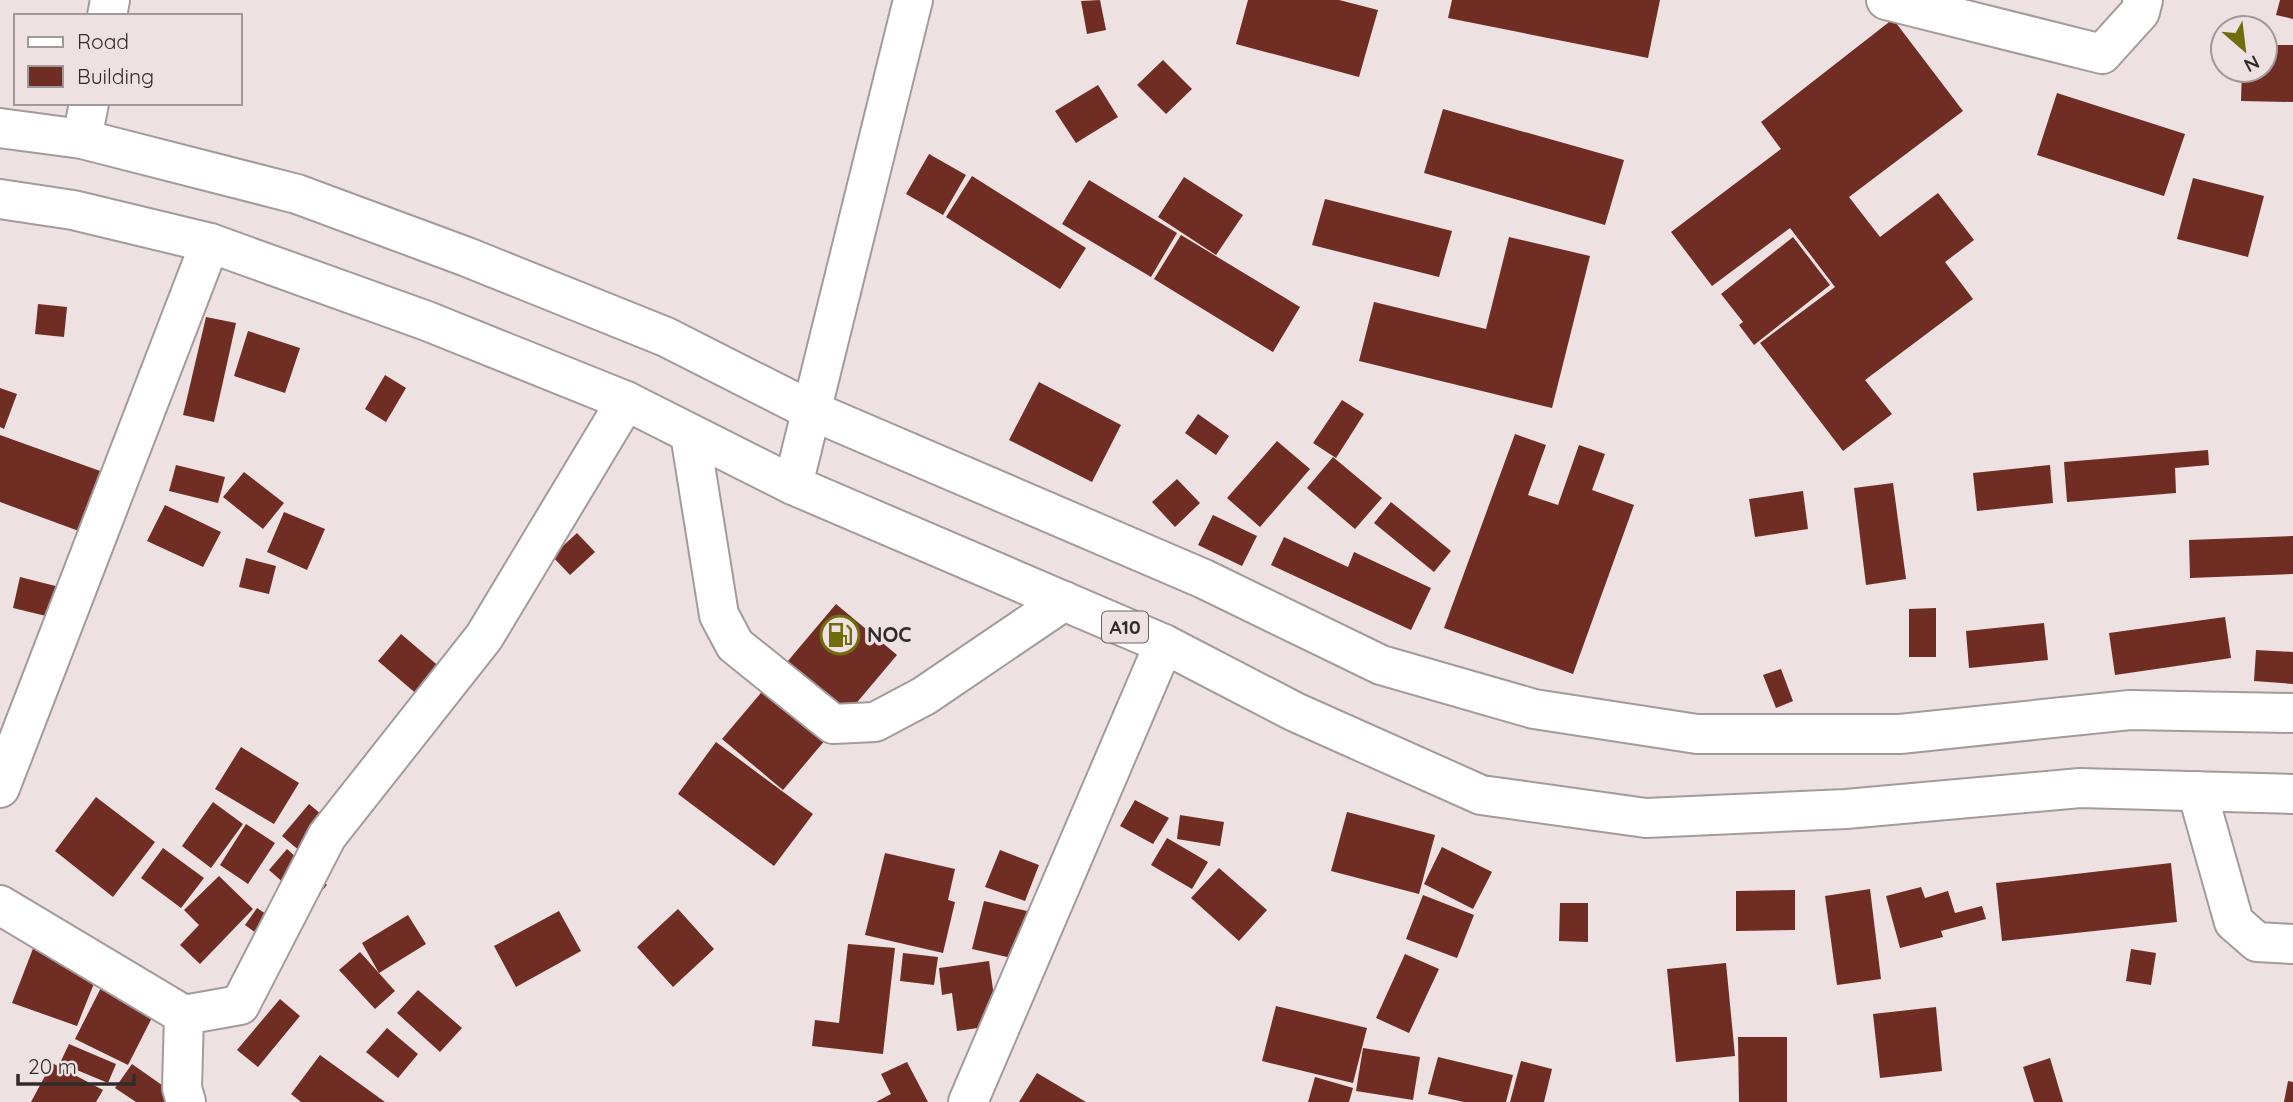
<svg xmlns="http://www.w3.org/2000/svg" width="2293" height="1102" viewBox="0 0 2293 1102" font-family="Quicksand,sans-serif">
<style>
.building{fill:#6f2d23}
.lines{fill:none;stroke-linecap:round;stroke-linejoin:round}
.minor-casing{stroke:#a49a9b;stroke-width:42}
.highway-casing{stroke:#a49a9b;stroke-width:42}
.minor{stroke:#fff;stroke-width:38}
.highway{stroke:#fff;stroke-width:38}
.labels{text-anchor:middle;stroke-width:7;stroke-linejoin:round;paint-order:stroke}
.shield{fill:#ede1e2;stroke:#696263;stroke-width:2}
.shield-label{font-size:19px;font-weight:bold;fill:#302c2c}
.poi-label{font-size:21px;font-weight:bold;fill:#302c2c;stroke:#ede1e2;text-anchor:start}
</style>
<rect width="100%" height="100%" fill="#ede1e2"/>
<path class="building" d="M1100 0 1106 30 1087 34 1081 1Z
M1248 0H1339L1378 10 1359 77 1236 44Z
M1452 0H1660L1648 58 1448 18Z
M2280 0H2293V19L2276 15Z
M1893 19 1963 111 1849 197 1880 237 1938 193 1974 240 1945 262 1973 299 1865 380 1892 414 1843 451 1760 343 1835 287 1790 228 1712 286 1671 232 1781 149 1761 122Z
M2265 45H2293V102L2241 101 2242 70H2265Z
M1163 60 1192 89 1166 114 1137 85Z
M1098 85 1118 117 1076 143 1055 111Z
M2057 93 2185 134 2164 196 2037 155Z
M1443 109 1624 160 1605 225 1424 173Z
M929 154 966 175 943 215 906 194Z
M972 176 1086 248 1060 289 946 217Z
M1184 177 1243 215 1216 255 1158 217Z
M2193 178 2264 196 2248 257 2177 239Z
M1089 180 1177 233 1151 277 1062 224Z
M1325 199 1452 231 1439 277 1312 245Z
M1181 235 1300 307 1273 352 1154 279Z
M1509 237 1590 256 1552 408 1359 361 1374 302 1486 329Z
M1793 237 1830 285 1754 345 1739 325 1743 322 1721 294Z
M38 304 67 307 64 337 35 334Z
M206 317 236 323 214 422 183 415Z
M248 331 300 348 285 393 234 376Z
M385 375 406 388 386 422 365 409Z
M1039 382 1121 425 1092 482 1009 440Z
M0 388 17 394 4 429 0 427Z
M1342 400 1364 414 1336 458 1313 443Z
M1198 414 1229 436 1216 455 1185 433Z
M1515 434 1546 445 1528 495 1558 505 1579 445 1605 454 1592 490 1634 505 1573 674 1444 628Z
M0 435 128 481 106 541 0 502Z
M1277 441 1310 469 1260 527 1227 498Z
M2208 450 2209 465 2175 468 2176 493 2067 502 2064 462Z
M1333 457 1382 498 1355 529 1307 488Z
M176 465 225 477 218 503 169 491Z
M2050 465 2053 503 1977 511 1973 473Z
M244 472 284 503 263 529 223 497Z
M1177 479 1200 503 1175 527 1152 502Z
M1893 483 1906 579 1866 585 1854 488Z
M1803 491 1808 529 1755 537 1749 499Z
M1391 502 1451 551 1434 572 1374 523Z
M165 505 221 532 203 567 147 541Z
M284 512 325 529 307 570 267 552Z
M1213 515 1257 536 1242 566 1198 545Z
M577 533 595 552 570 575 552 556Z
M2293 536V574L2190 578 2189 540Z
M1284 537 1348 567 1354 552 1431 588 1411 630 1271 565Z
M246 558 276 566 269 594 239 587Z
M20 577 79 592 71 622 13 608Z
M836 604 897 655 783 790 722 739Z
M1936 608V657H1909V609Z
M2225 617 2231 658 2115 675 2109 633Z
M2044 623 2048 660 1969 668 1966 631Z
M401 634 442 669 419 696 378 661Z
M2256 650 2293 652V684L2254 681Z
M1781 669 1793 701 1776 708 1763 675Z
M716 742 813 814 774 866 678 794Z
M241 747 299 783 274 824 215 789Z
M96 797 155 842 113 897 55 851Z
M1135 800 1169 818 1153 844 1120 826Z
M213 802 243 824 211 868 182 846Z
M309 804 346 835 319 867 282 836Z
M1347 812 1435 835 1419 894 1331 871Z
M1180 815 1224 822 1220 846 1177 839Z
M246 824 275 843 248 884 220 865Z
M1167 838 1208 862 1192 889 1151 865Z
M1442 847 1492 872 1473 909 1424 884Z
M163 848 204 878 181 908 141 878Z
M287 849 327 885 309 905 269 870Z
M1000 850 1039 865 1025 901 985 887Z
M885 853 955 869 948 900 955 902 943 953 865 935Z
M2171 863 2177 922 2002 941 1996 883Z
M1219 868 1267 910 1239 941 1191 898Z
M219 876 253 909 200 964 180 945 199 925 184 910Z
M1921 887 1925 898 1948 891 1955 913 1982 906 1986 919 1941 931 1943 937 1900 948 1886 896Z
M1870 889 1881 979 1837 985 1825 896Z
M1795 890V930L1736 931V891Z
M1423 895 1474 915 1457 958 1406 939Z
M984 901 1027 911 1016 959 972 949Z
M1560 903H1588V942L1559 941Z
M257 908 284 926 271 944 245 925Z
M678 909 714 949 673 987 637 947Z
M559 911 581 951 516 987 494 946Z
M408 915 426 944 379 973 362 943Z
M848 944 895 948 883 1054 812 1046 815 1020 839 1023Z
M34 946 99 971 77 1026 12 1003Z
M2131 949 2156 953 2151 985 2126 981Z
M360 952 395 991 375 1009 339 970Z
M903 953 938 957 934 985 900 981Z
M1405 954 1439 969 1409 1033 1376 1018Z
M989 961 998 1025 957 1031 952 993 942 995 939 968Z
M1726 963 1735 1056 1676 1062 1667 969Z
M109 972 162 998 128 1065 75 1039Z
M418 990 462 1028 440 1052 397 1013Z
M280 999 300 1016 258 1067 237 1050Z
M1276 1006 1367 1028 1353 1083 1262 1061Z
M1936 1007 1942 1071 1880 1078 1873 1014Z
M387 1028 418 1054 398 1078 366 1052Z
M1738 1037H1787V1102H1739Z
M69 1044 116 1064 108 1083 60 1063Z
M1363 1048 1420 1057 1413 1100 1356 1091Z
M320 1055 385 1102H301L291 1094Z
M1438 1057 1513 1075 1506 1102H1464L1428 1094Z
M2050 1058 2063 1102H2034L2023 1067Z
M1521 1061 1552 1069 1544 1102H1510Z
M907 1062 928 1102H876L891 1094 881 1074Z
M52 1063 103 1090 96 1102H31Z
M132 1064 186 1102H136L115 1088Z
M1037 1073 1086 1102H1019Z
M1315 1077 1353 1088 1349 1102H1308Z
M2288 1081 2293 1082V1102H2284Z"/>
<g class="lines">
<defs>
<path id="minor" d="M1886 0 2102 54 2140 12 2143 0
M107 16 110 0
M82 139 89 103
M690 434 719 615 735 645 833 724 875 722 924 696 1064 601
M793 485 913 0
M0 788 210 243
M2197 791 2234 922 2257 942 2293 944
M0 905 184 1015 240 1005 327 836 484 637 626 401
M184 1015 182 1088 186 1102
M968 1102 1164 644"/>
<path id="highway" d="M0 128 82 139 297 194 467 257 666 337 810 410 1204 579 1381 665 1534 709 1697 734H1900L2130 710 2293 713
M0 199 73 210 210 243 427 321 626 401 793 485 1164 644 1295 712 1481 795 1646 818 1846 809 2080 788 2293 794"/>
</defs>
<use href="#minor" class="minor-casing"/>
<use href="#highway" class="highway-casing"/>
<use href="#minor" class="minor"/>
<use href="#highway" class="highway"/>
</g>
<defs>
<symbol id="fuel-ring" viewBox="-11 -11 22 22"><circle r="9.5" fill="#ede1e2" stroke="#706d0c" stroke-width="1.5"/><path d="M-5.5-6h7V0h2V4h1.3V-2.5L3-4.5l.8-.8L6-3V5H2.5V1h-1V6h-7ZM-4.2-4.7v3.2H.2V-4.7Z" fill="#706d0c"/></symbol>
</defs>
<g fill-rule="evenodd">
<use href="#fuel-ring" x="818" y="613" width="44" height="44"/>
</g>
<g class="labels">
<rect class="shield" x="1102" y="611.5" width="46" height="31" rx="5"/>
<g class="shield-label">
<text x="1125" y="634">A10</text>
</g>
<g class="poi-label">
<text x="867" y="642">NOC</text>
</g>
</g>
<rect x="14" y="14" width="228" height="91" fill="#ede1e2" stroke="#a19999" stroke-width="2"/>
<rect x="28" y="37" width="35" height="10" fill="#ffffff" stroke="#a19999" stroke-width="2"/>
<text x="77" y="49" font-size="21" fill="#302c2c">Road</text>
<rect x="28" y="66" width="35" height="21" fill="#6f2d23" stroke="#a19999" stroke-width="2"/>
<text x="77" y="84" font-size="21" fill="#302c2c">Building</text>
<g transform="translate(2244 49) rotate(152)"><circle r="33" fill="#ede1e2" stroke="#a19999" stroke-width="2"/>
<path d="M0-5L12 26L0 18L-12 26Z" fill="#706d0c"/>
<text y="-10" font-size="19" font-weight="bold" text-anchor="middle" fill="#302c2c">N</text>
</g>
<path d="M18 1074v10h116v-10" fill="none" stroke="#302c2c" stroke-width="3.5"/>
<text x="28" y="1074" font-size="21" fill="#302c2c" stroke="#ede1e2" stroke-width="5" paint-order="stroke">20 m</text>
</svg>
